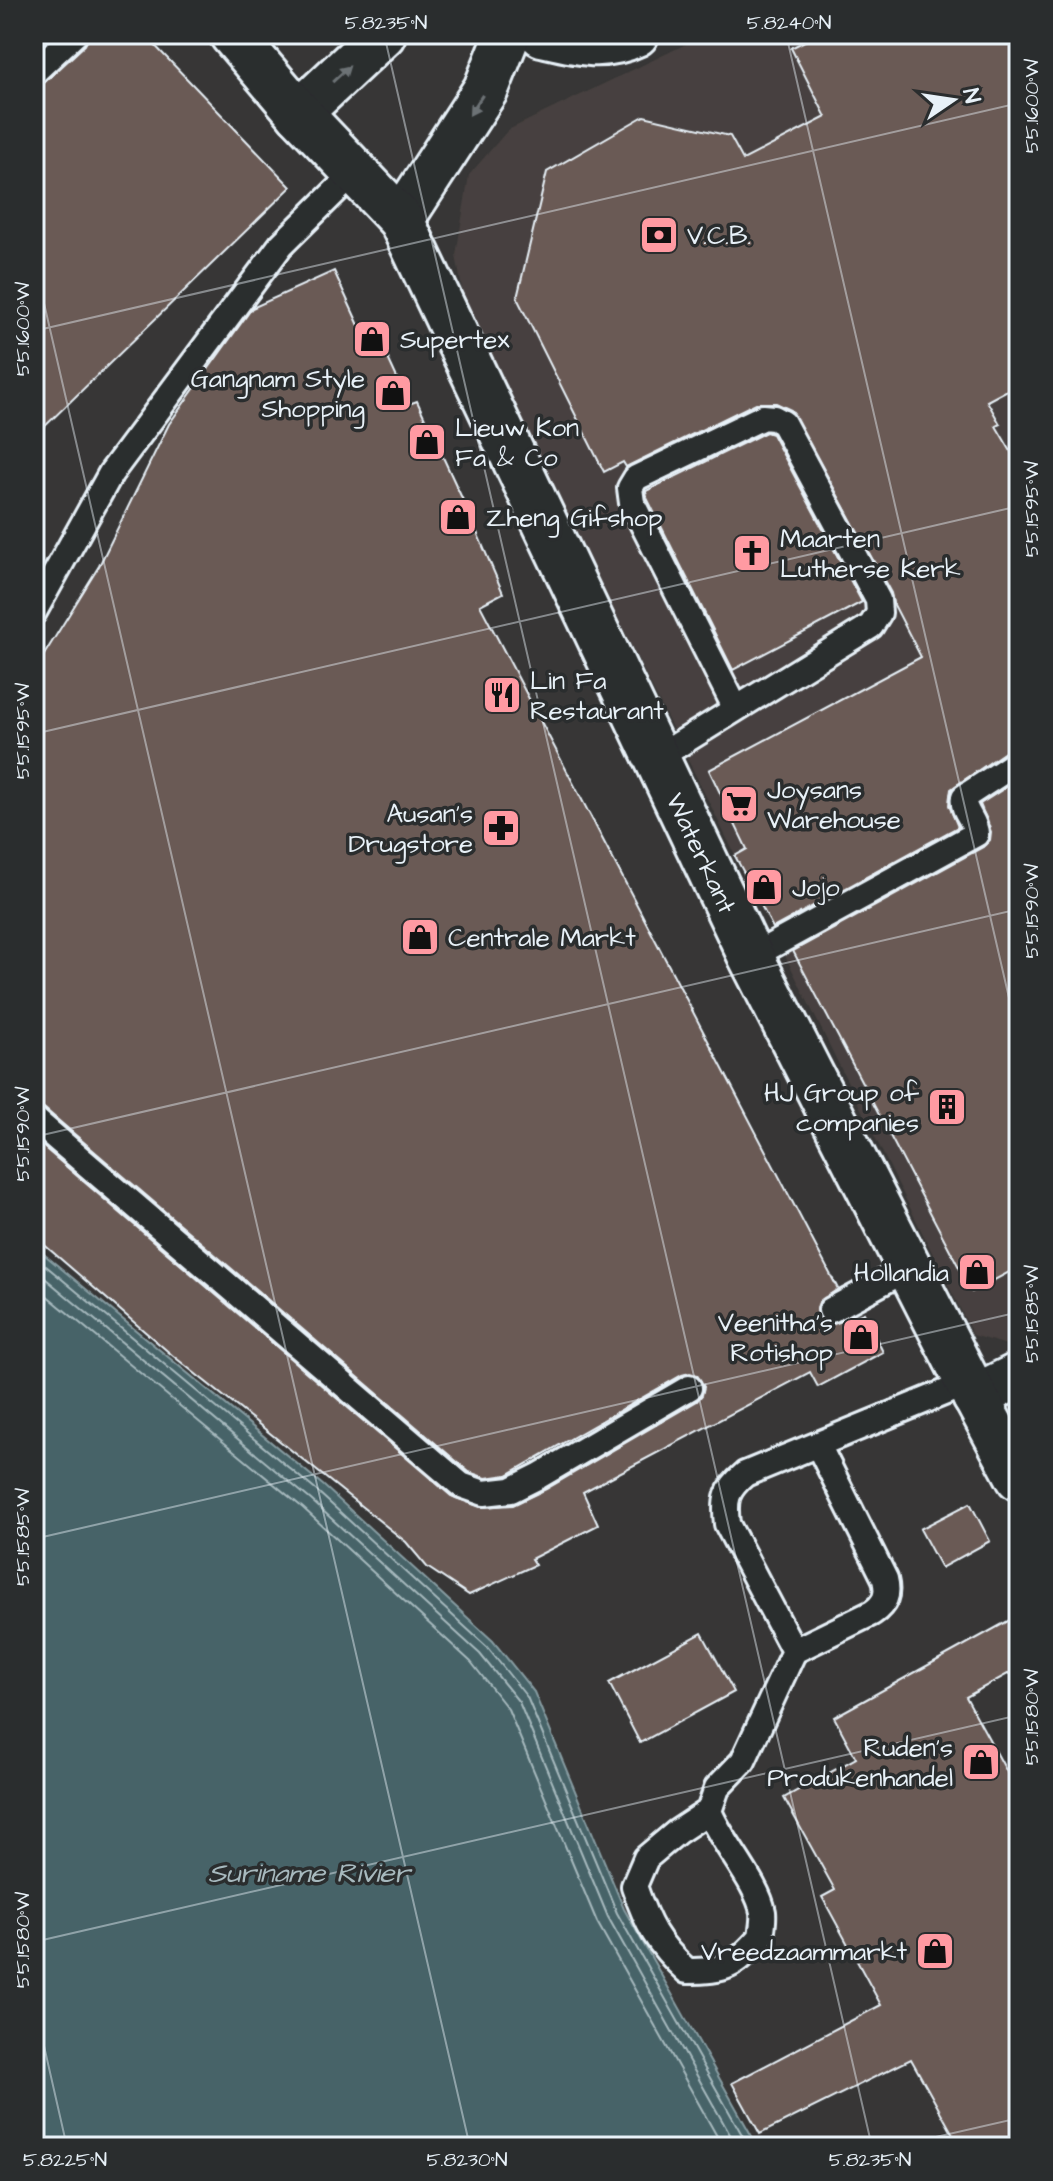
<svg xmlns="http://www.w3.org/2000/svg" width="1053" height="2181" viewBox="0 0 1053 2181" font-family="'Architects Daughter',sans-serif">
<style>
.built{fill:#47413f}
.water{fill:#466468;stroke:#879ca2;stroke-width:2}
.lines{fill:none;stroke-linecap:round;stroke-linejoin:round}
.shore{stroke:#a7b9be;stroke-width:2}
.building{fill:#6b5a54;stroke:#e8f1f8;stroke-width:2}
.service-casing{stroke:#e8f1f8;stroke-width:30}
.minor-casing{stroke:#e8f1f8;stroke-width:50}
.tertiary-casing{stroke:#e8f1f8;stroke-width:50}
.secondary-casing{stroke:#e8f1f8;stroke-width:50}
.service{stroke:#2a2d2e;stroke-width:24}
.minor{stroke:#2a2d2e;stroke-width:44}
.tertiary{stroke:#2a2d2e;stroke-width:44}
.secondary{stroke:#2a2d2e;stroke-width:44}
.oneway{fill:#6c7275}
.ticks{fill:none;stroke:#e8f1f8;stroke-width:2;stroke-opacity:0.45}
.labels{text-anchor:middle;stroke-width:7;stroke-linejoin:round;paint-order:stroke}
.poi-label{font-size:26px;fill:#e8f1f8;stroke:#2a2d2e;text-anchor:start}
.street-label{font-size:26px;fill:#e8f1f8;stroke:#2a2d2e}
.water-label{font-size:28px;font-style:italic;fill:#a7b9be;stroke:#2a2d2e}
.neatline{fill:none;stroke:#e8f1f8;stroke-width:3}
.ticks-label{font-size:20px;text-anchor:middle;fill:#e8f1f8}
</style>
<rect width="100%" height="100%" fill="#373636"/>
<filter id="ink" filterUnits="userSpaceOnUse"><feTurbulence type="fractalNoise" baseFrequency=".0125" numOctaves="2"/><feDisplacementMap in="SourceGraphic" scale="16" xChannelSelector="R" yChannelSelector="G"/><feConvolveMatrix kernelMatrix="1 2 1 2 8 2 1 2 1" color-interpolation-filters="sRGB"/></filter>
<g filter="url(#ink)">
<path class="built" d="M707 34H1019L1017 1348 973 1335 466 312 456 255 469 175 508 130Z"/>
<path class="water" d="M34 1246 324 1486 493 1641 534 1692 624 1909 758 2147H34Z"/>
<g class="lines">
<path class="shore" d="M34 1256 318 1492 487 1647 527 1697 617 1913 749 2147
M34 1269 311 1500 480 1654 519 1702 608 1917 737 2147
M34 1285 303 1508 471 1662 508 1709 597 1922 723 2147"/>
</g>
<path class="building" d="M90 34H144L291 187 34 437V87L44 83 85 45Z
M818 34H1019V384L987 401 1000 424 996 426 1019 465V746L1011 748 951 789 949 805 958 827 773 928 735 856 747 849 709 770 921 657 893 603 891 593 791 410 776 403H756L626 467 623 462 604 472 517 298 547 172 644 116 730 136 743 160 826 117 791 48Z
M334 271 363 334 374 328 409 404 417 401 467 509 503 593 480 605 838 1289 819 1302 818 1316 824 1323 831 1325 864 1313 883 1352 818 1387 810 1372 583 1492 598 1525 531 1559 535 1565 469 1595 427 1567 406 1542 172 1355 34 1236V1139L451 1496 480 1507 513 1505 546 1489 697 1401 702 1395 704 1387 697 1375 690 1373 682 1375 507 1475 486 1478 469 1472 44 1108 34 1104V671L99 566 169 424 252 308Z
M766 432 772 434 862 602 733 670 647 498 646 491Z
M1019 779V1267L972 1292 793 951 983 847 990 840 991 832 980 804Z
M970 1503 990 1541 941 1568 920 1529Z
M1019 1615V1668L966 1697 1019 1794V2147H960L911 2059 760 2134 732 2083 881 2005 822 1897 835 1890 784 1798 856 1758 834 1717Z
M702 1633 734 1692 640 1743 609 1683Z"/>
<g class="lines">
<defs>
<path id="service" d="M34 72 75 34
M763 417 774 418 783 423 878 600 879 613 871 626 736 709 632 503 630 488 636 478Z
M34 612 111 473 281 245 355 172
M657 758 736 709
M751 957 976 834C976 820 961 811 964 797L1019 761
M34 1119 461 1485 484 1493 511 1490 539 1476 689 1388
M831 1310 909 1268
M818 1445 885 1579C889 1595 885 1604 872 1613L794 1651 727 1524C724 1499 726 1490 745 1474L968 1383
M709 1811C721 1842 758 1883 763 1912 764 1920 762 1929 761 1937 734 1967 727 1971 687 1971 657 1944 647 1924 634 1886L646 1858 677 1832 709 1811 717 1788 743 1761 794 1651"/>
<path id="minor" d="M542 34C576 42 603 50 636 34
M975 1397 1019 1375"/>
<path id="tertiary" d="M299 113 383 34
M401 220 486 89 508 34"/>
<g id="secondary">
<path id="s1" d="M232 34 299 113 401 220 751 957 968 1383 1019 1478"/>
</g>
</defs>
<use href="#service" class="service-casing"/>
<use href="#minor" class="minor-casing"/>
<use href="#tertiary" class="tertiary-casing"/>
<use href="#secondary" class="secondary-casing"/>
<use href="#service" class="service"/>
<use href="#minor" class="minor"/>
<use href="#tertiary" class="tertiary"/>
<use href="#secondary" class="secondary"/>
</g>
<defs><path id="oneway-solid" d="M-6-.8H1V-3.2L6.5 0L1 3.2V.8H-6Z" transform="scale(2)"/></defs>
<g class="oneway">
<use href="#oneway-solid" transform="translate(341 74) rotate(-43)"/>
<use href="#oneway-solid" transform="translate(476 105) rotate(123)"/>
</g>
</g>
<path class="ticks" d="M384 34 872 2147M786 34 1019 1041M34 260 470 2147M34 331 1019 103M34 734 1019 506M34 1137 1019 909M34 1539 1019 1312M34 1942 1019 1715M34 2002 67 2147M892 2147 1019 2118"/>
<defs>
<symbol id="bank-square" viewBox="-11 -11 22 22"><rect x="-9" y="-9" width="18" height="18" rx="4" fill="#ff9aa2" stroke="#2a2d2e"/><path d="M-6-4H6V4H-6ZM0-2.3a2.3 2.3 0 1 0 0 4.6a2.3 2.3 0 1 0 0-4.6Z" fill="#111"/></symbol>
<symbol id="shop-square" viewBox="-11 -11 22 22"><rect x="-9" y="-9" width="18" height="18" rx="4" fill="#ff9aa2" stroke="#2a2d2e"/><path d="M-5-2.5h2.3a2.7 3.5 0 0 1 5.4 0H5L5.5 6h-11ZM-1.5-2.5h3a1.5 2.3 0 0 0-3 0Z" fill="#111"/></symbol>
<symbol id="church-square" viewBox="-11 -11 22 22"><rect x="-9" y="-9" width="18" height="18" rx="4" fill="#ff9aa2" stroke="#2a2d2e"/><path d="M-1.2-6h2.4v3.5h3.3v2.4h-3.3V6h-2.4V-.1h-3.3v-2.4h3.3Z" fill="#111"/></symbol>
<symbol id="restaurant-square" viewBox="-11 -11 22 22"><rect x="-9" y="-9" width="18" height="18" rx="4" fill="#ff9aa2" stroke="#2a2d2e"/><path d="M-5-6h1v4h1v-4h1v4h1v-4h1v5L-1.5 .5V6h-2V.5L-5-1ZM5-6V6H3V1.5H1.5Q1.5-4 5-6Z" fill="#111"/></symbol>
<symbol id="supermarket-square" viewBox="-11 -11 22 22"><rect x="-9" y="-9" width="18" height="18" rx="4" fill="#ff9aa2" stroke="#2a2d2e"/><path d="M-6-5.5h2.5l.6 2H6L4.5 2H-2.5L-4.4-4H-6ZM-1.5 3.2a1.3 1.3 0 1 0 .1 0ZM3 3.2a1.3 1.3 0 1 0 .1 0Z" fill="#111"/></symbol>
<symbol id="pharmacy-square" viewBox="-11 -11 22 22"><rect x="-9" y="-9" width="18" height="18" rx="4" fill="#ff9aa2" stroke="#2a2d2e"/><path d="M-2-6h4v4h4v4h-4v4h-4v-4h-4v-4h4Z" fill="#111"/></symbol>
<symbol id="building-square" viewBox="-11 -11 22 22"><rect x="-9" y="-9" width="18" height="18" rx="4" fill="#ff9aa2" stroke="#2a2d2e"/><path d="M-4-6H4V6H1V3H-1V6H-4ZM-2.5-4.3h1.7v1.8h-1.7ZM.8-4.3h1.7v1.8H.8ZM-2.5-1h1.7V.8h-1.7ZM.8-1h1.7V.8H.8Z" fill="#111"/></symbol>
</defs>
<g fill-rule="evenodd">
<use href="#bank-square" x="637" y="213" width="44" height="44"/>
<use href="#shop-square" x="350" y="317" width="44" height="44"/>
<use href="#shop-square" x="371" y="371" width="44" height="44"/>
<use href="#shop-square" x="405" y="420" width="44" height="44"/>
<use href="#shop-square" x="436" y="495" width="44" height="44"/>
<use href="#church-square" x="730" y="531" width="44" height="44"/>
<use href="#restaurant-square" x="480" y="673" width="44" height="44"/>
<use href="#supermarket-square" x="717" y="782" width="44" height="44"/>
<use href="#pharmacy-square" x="479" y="806" width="44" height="44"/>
<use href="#shop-square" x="742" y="865" width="44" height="44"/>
<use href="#shop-square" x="398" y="915" width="44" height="44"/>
<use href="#building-square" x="925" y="1085" width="44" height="44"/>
<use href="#shop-square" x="955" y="1250" width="44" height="44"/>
<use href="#shop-square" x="839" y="1315" width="44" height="44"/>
<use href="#shop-square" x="959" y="1740" width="44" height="44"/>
<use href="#shop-square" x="913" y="1929" width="44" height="44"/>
</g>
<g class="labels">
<g class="poi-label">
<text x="687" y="244">V.C.B.</text>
<text x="400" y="348">Supertex</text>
<text x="365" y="387" text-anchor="end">Gangnam Style<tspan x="365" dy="30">Shopping</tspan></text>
<text x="455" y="436">Lieuw Kon<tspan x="455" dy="30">Fa &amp; Co</tspan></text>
<text x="486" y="526">Zheng Gifshop</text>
<text x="780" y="547">Maarten<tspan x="780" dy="30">Lutherse Kerk</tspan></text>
<text x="530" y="689">Lin Fa<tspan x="530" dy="30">Restaurant</tspan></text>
<text x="767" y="798">Joysans<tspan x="767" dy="30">Warehouse</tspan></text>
<text x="473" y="822" text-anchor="end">Ausan's<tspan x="473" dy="30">Drugstore</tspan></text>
<text x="792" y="896">Jojo</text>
<text x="448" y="946">Centrale Markt</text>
<text x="919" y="1101" text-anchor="end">HJ Group of<tspan x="919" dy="30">companies</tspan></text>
<text x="949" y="1281" text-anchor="end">Hollandia</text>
<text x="833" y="1331" text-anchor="end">Veenitha's<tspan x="833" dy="30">Rotishop</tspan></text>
<text x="953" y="1756" text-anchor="end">Ruden's<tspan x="953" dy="30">Produkenhandel</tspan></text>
<text x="907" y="1960" text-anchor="end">Vreedzaammarkt</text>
</g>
<g class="street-label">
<text dy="9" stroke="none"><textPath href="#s1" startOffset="952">Waterkant</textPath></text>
</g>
<g class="water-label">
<text x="309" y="1882">Suriname Rivier</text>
</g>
</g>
<rect width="1053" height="2181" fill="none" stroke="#2a2d2e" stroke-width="88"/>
<g transform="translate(953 100) rotate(77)" stroke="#2a2d2e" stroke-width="6" paint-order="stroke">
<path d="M0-6L14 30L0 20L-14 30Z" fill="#e8f1f8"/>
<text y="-12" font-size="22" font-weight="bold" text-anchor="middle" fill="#e8f1f8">N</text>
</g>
<rect x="44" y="44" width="965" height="2093" class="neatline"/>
<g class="ticks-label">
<text x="386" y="29">5.8235°N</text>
<text x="789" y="29">5.8240°N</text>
<text transform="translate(1031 106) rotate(-90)" y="7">55.1600°W</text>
<text transform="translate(22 329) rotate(-90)" y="7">55.1600°W</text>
<text transform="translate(1031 509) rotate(-90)" y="7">55.1595°W</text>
<text transform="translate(22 731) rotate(-90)" y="7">55.1595°W</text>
<text transform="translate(1031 911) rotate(-90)" y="7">55.1590°W</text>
<text transform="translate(22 1134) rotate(-90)" y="7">55.1590°W</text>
<text transform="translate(1031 1314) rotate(-90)" y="7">55.1585°W</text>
<text transform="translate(22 1537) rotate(-90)" y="7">55.1585°W</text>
<text transform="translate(1031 1717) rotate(-90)" y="7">55.1580°W</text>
<text transform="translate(22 1940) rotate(-90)" y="7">55.1580°W</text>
<text x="65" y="2166">5.8225°N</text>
<text x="467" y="2166">5.8230°N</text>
<text x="870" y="2166">5.8235°N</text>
</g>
</svg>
